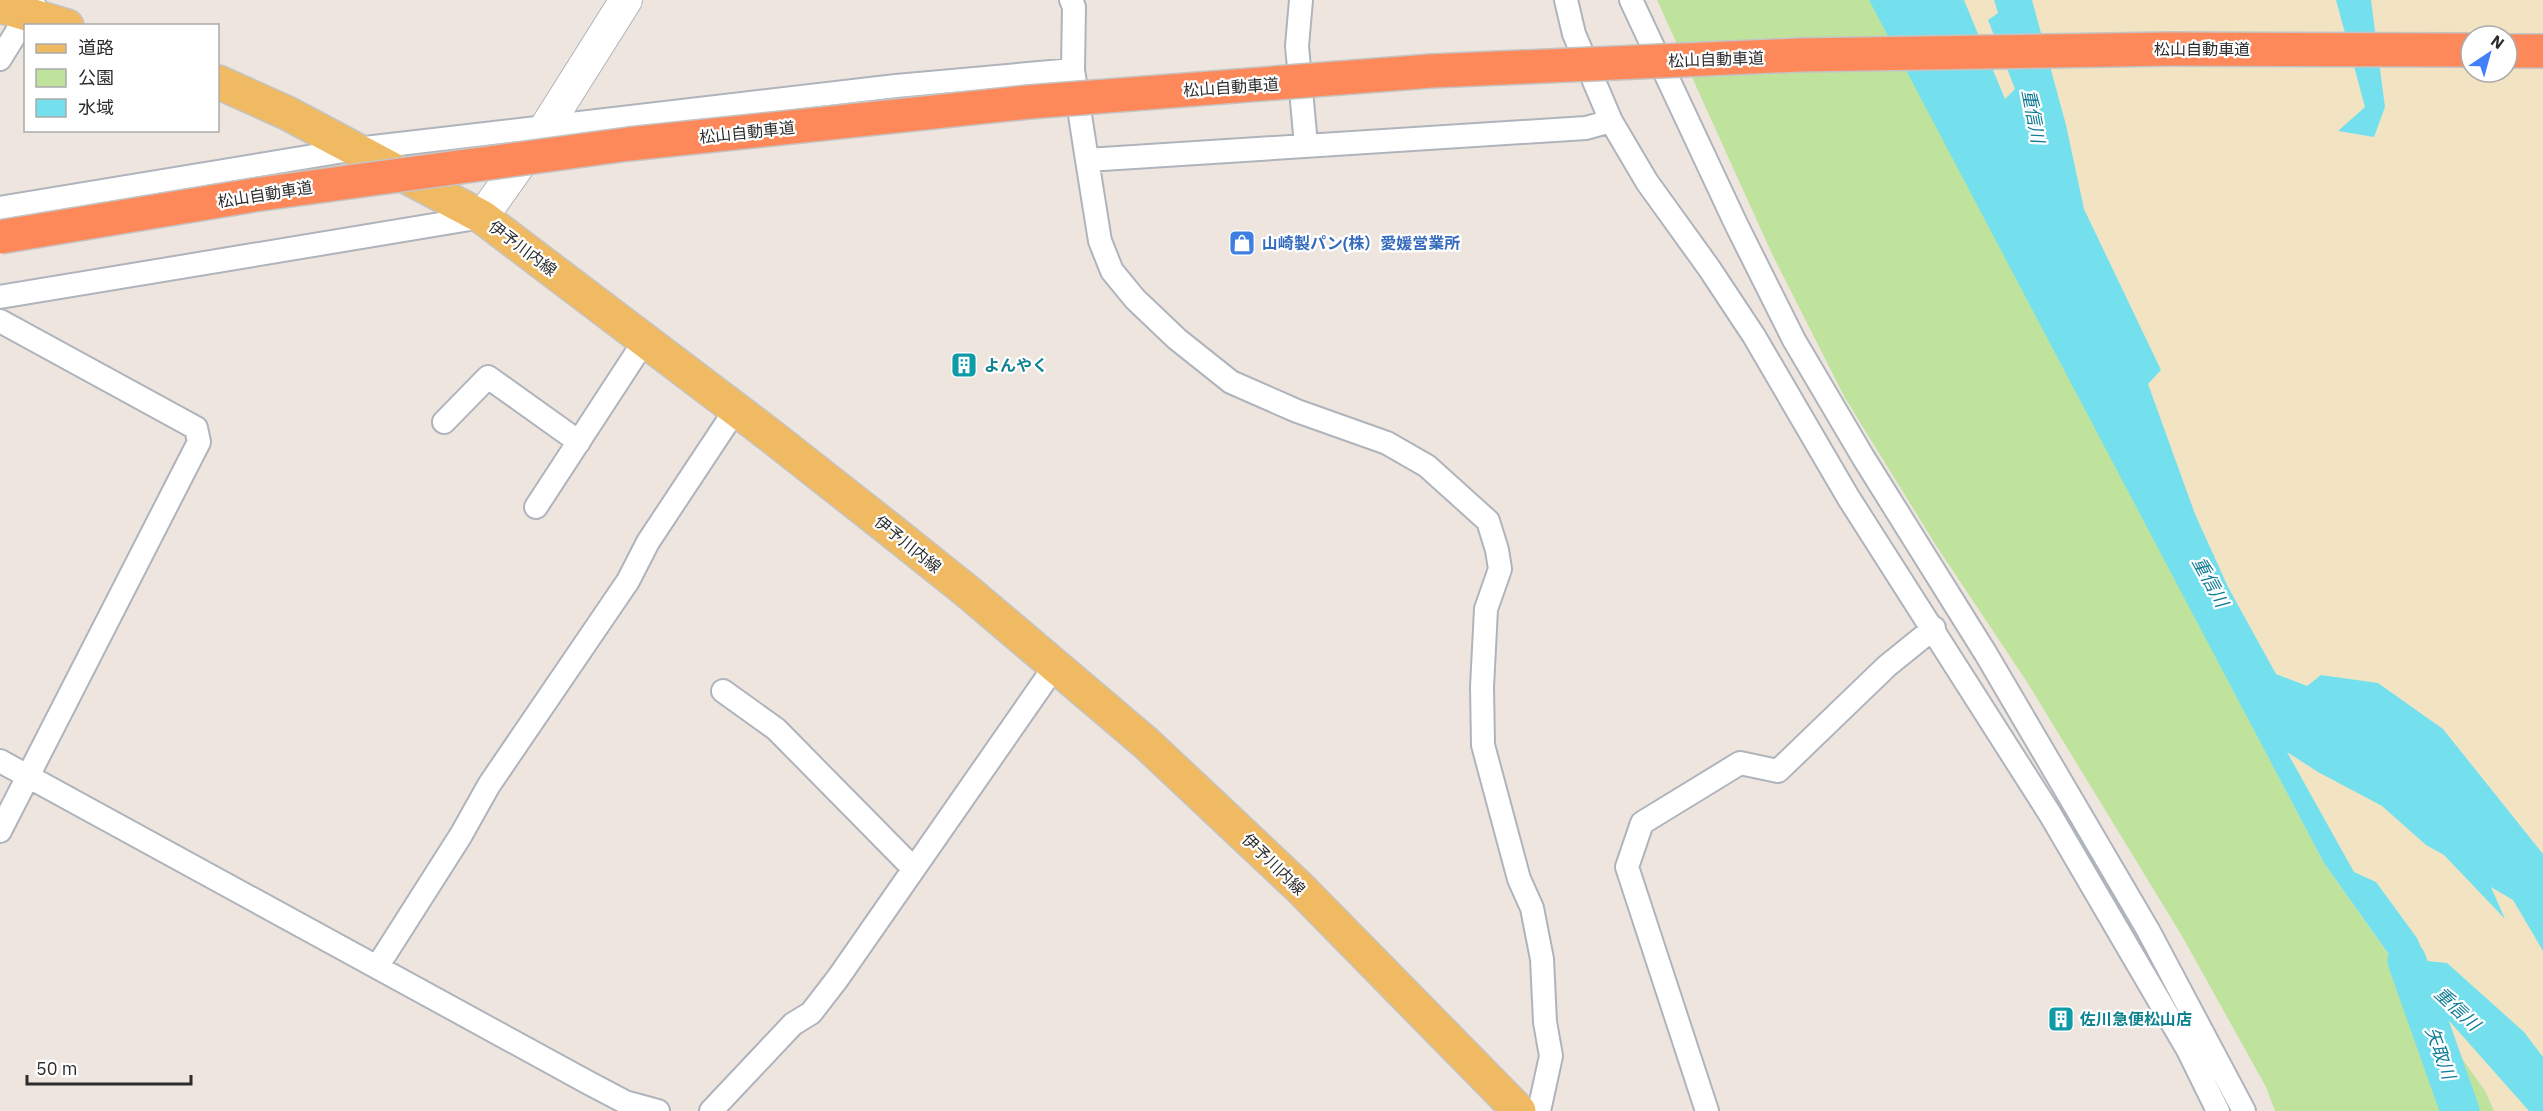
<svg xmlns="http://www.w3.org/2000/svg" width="2543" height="1111" viewBox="0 0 2543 1111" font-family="'IBM Plex Sans','Noto Sans JP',sans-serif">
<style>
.green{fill:#bfe39d}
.sand{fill:#f2e4c3;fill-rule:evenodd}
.water{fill:#74e0ee}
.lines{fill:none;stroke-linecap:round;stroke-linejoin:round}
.river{stroke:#74e0ee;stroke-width:39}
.street-casing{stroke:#afb4bc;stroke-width:26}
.secondary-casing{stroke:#afb4bc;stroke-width:34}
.primary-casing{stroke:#c4c4c4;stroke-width:36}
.highway-casing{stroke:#c4c4c4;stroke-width:36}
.street{stroke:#fff;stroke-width:22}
.secondary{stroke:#fff;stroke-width:32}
.primary{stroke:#f0ba62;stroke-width:33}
.highway{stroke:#fd895b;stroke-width:33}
.highway-bridge-casing{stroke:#c4c4c4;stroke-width:36;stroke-linecap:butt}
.highway-bridge{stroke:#fd895b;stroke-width:33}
.labels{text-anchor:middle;stroke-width:4.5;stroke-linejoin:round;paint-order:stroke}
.street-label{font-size:16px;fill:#2c2c2c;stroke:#fff}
.shop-label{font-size:16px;font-weight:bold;fill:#366cbe;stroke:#fff;text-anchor:start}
.culture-label{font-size:16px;font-weight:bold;fill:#0d838f;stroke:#fff;text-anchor:start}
.water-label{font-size:18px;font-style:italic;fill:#0f7c97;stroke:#fff}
</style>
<rect width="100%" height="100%" fill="#eee5df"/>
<path class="green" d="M1657 0H1872L2324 863 2486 1092 2494 1111H2275L2266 1087 2182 936 2027 682 1937 547 1845 398 1773 256Z"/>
<path class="sand" d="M1872 0H2543V1111H2494L2486 1092 2324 863ZM2471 36H2507V72H2471Z"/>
<path class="water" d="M1869 0H1964L2005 99 2015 89 1988 20 1998 13 1994 0H2032L2066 125 2084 209 2161 370 2148 384 2195 514 2228 587 2276 674 2307 686 2321 675 2378 683 2443 729 2543 854V951L2513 900 2491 887 2505 919 2444 855 2426 845 2382 806 2318 772 2287 752 2354 872 2376 882 2417 938 2427 961 2447 963 2524 1032 2543 1057V1111H2529L2436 1006 2397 966 2324 863Z
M2336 0H2371L2385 107 2374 137 2338 131 2365 107Z"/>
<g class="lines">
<path class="river" d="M2407 961 2460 1111"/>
<defs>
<path id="street" d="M1071 0 1074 7 1073 70 1087 160 1586 128 1611 121
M1301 0 1297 46 1306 145
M1566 0 1574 34 1611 121 1647 182 1709 268 1754 336 1848 497 2050 814 2188 1050 2218 1111
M1631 0 1736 224 1794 340 1863 457 1986 654 2148 930 2244 1111
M0 59 34 4
M1087 160 1100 241 1112 271 1135 299 1177 339 1231 382 1297 411 1387 443 1427 466 1488 521 1497 550 1500 569 1486 609 1482 687 1483 745 1519 879 1532 908 1542 959 1545 1022 1551 1056 1539 1111
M0 208 356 149 896 86 1073 70
M0 297 482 217
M0 321 196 428 199 442 0 831
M444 422 488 377 579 442
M536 507 645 340
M723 691 776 729 913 868
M0 761 587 1082 625 1102 658 1111
M377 967 461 835 489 785 628 581 648 542 736 409
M711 1111 793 1024 811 1013 838 978 1055 666
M1707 1111 1627 867 1642 823 1740 763 1778 771 1887 666 1934 628"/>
<path id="secondary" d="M482 217 546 127 626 0"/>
<path id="primary" d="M0 6 67 26
M218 82 287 113 482 217 771 436 888 528 968 592 1146 743 1299 887 1519 1111"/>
<path id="highway" d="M2507 51H2543"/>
</defs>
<use href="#street" class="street-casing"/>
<use href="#secondary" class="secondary-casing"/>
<use href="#primary" class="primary-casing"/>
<use href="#highway" class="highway-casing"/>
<use href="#street" class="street"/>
<use href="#secondary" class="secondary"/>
<use href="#primary" class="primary"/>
<use href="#highway" class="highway"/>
<defs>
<path id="highway-bridge" d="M0 237 254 195 629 144 1029 102 1431 71 1799 55 2169 49 2471 50"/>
</defs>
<use href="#highway-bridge" class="highway-bridge-casing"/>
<use href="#highway-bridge" class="highway-bridge"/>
</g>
<defs>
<symbol id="shop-square" viewBox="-11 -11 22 22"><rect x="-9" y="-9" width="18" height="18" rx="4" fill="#3f7fe0" stroke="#fff"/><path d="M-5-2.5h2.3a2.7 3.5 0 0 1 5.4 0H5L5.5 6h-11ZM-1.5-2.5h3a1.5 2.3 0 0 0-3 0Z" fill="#fff"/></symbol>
<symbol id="building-square" viewBox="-11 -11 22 22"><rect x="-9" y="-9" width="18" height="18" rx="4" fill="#0f9aa8" stroke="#fff"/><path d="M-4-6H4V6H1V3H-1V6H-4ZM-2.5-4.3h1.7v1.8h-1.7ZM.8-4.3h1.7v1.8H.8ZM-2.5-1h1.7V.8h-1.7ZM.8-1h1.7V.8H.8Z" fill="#fff"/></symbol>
</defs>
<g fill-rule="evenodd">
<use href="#shop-square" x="1227" y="228" width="30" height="30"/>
<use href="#building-square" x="949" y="350" width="30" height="30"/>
<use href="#building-square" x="2046" y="1004" width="30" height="30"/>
</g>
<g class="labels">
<g class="street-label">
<text x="2202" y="55">松山自動車道</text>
<text transform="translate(1716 59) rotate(-2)" y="6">松山自動車道</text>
<text transform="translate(1231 87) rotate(-4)" y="6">松山自動車道</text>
<text transform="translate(747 132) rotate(-6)" y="6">松山自動車道</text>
<text transform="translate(265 194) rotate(-9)" y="6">松山自動車道</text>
<text transform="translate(523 248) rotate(37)" y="6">伊予川内線</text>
<text transform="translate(908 544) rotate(39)" y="6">伊予川内線</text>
<text transform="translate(1274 864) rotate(44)" y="6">伊予川内線</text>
</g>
<g class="shop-label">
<text x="1262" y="249">山崎製パン(株）愛媛営業所</text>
</g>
<g class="culture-label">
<text x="984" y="371">よんやく</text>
<text x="2080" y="1025">佐川急便松山店</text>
</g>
<g class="water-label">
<text transform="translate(2033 116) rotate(79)" y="6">重信川</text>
<text transform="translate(2210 582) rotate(61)" y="6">重信川</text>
<text transform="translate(2457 1009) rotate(43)" y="6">重信川</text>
<text transform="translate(2440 1053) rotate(70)" y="6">矢取川</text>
</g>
</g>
<rect x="24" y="24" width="195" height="108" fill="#ffffff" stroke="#ababab" stroke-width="1.5"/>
<rect x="36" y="44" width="30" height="9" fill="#f0ba62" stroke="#ababab" stroke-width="1.5"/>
<text x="78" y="54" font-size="18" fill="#2c2c2c">道路</text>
<rect x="36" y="69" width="30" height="18" fill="#bfe39d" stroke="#ababab" stroke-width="1.5"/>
<text x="78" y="84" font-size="18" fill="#2c2c2c">公園</text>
<rect x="36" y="99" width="30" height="18" fill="#74e0ee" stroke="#ababab" stroke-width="1.5"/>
<text x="78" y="114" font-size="18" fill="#2c2c2c">水域</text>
<g transform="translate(2489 54) rotate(36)"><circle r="28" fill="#ffffff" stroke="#ababab" stroke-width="1.5"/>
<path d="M0-4.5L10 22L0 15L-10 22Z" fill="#427ff8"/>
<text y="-9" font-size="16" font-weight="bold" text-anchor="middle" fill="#2c2c2c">N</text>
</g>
<path d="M27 1075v9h164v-9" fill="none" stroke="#2c2c2c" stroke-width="3"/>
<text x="36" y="1075" font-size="18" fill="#2c2c2c" stroke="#ffffff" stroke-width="4.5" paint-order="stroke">50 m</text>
</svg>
